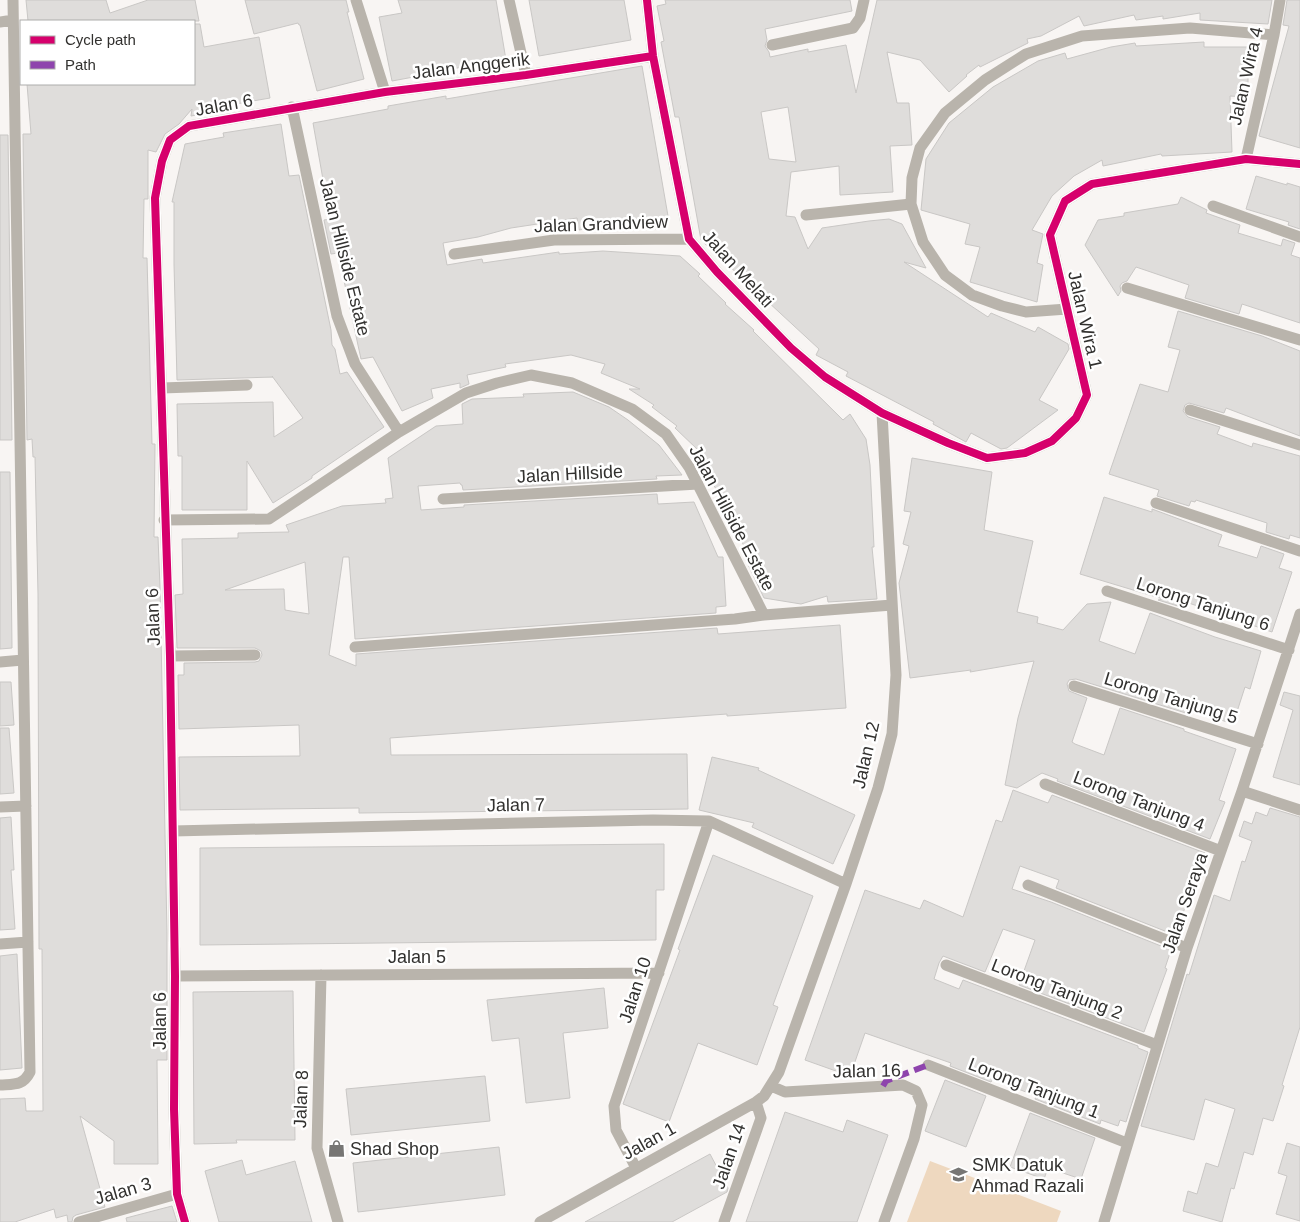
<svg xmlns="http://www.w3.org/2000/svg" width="1300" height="1222" viewBox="0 0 1300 1222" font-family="Helvetica,sans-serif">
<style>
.green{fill:#eed8bf}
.building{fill:#dfdddb;stroke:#c9c7c5;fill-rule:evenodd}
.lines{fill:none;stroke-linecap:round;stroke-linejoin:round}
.street{stroke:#b9b4ac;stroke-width:11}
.quiet{stroke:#8e44ad;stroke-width:6;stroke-dasharray:12 6;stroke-linecap:butt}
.cycleway-casing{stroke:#fff;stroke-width:11}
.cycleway{stroke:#d6006c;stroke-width:8}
.labels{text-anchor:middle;stroke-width:5;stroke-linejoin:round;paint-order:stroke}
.street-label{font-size:18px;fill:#32312f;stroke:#fff}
.poi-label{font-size:18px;fill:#32312f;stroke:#fff;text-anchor:start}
</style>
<rect width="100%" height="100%" fill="#f8f5f3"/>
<path class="green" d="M930 1161 1061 1211 1057 1222H907Z"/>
<path class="building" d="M26 0H106L110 13 148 0H195L199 21H28Z
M245 0H346L349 12H347L364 79 317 91 300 25H299L298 23 254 34Z
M398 0H496L506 60 445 70 446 71 392 81 379 17 402 13Z
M529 0H624L631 40 539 56Z
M665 0H850L852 11 765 29 767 40 765 46 769 52 770 57 808 49V52L846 45 856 93 877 0H1272L1268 24 1200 20V13L1163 19V16L1136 20 1134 15 1084 26 1079 16 1041 36 1027 39 1028 43 980 67 979 65 966 75 967 76 949 92 920 60 887 52 897 103H909L912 145 890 146 893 192 840 195 839 166 791 172 786 216 795 217 808 249 822 228 869 221 889 219 902 224 926 268 904 262 988 317 991 313 1035 332 1038 327 1068 344 1069 349 1039 400 1058 410 1007 448 1001 449 971 433 966 442 933 424 934 422 846 376 848 372 816 355 819 349 701 240 679 117H675L661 42 664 41 657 6 666 4ZM788 107 796 162 769 159 761 112Z
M1287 0H1300V148L1259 136 1289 26 1283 25Z
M194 24H200L204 47 259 37 270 98 213 108 214 112 191 116 192 109 179 124 165 134 156 152 148 150V199H144L143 258H147L152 444H155L154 537H158L160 587 167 933V1060H157L158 1164H114V1141L80 1116 105 1207 76 1215 73 1217 72 1222H68L67 1215 56 1218 54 1209 15 1222H0V1099L25 1098 26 1111H43L42 949H39L38 594 35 457H33L32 439 27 440 23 134H31L27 84H194Z
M1204 42V47H1248V97L1230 96 1232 152 1162 156 1161 154 1103 166 1102 160 1074 176 1052 196 1032 230 1043 234 1037 263 1043 265 1037 302 970 282 980 247 965 244 970 224 921 210 926 159 949 123 993 87 1038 61 1065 53 1067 59 1111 47 1135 43 1136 46Z
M642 66 668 216 659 229 609 225 579 230 577 218 511 228 478 237 443 243 447 265 482 259 483 263 559 252V254L603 251 680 256 700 274 698 276 726 303 725 304 754 330 753 331 843 420 850 414 866 439 870 465 874 547H872L877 599 828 602 827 596 801 604 764 598 741 550 745 548 727 512 730 511 711 481 717 477 696 452 698 450 675 428 677 426 652 407 654 405 629 389H640L601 373 605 364 571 355 505 364 506 367 467 375 469 384 460 388V383L431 389 433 398 402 411 373 357 361 359 338 253 331 254 324 220 330 219 313 123 388 109V106L446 96V99Z
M281 124 289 176 299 175 331 330 332 345 335 349 340 374 347 372 384 427 312 476V478L273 503 247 461V510H182V456H178L177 404 273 402 274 437 303 418 272 376 273 377 177 380 174 264V202H172L185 144 224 137 223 133Z
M0 135H8L12 440H0Z
M1256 176 1287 185V183L1300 187V229L1288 225 1289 222 1246 209Z
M1181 197 1207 210 1206 213 1240 225 1238 233 1281 246 1283 239 1295 243 1291 255 1300 258V323L1242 304 1239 314 1185 298 1189 285 1136 267 1127 281 1122 283 1120 286 1121 291 1118 296 1085 245 1098 220 1124 216V213L1178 204Z
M1178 311 1262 336 1300 351V436L1226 408 1224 413 1189 403 1185 405 1183 411 1188 417 1220 427 1217 434 1252 447 1253 443 1300 456V538L1290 535 1289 539 1266 532 1267 523 1196 500 1195 502 1191 501 1189 506 1157 496 1159 490 1109 474 1140 384 1168 392 1180 350 1168 347Z
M573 392 609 407 628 420 659 445 682 475 656 476 657 479 463 490 462 485H461L460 483 418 486 421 510 464 507V505L657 494 658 504 694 502 718 557H723L726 606 716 607V613L355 639 349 557H343L329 655 356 666V654L717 628 718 634 840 625 846 708 727 716V714L390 738 391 755 687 754 688 809 359 813V808L180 810 179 757 300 756 299 725 179 729 178 675H184V663L255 662 259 661 262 655 261 651 255 648H177L175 595 183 594 182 539 238 538V533L289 532 286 525 342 506 386 503 385 499 393 498 388 458 436 426 463 424 462 404 472 399 524 397 523 394ZM305 562 309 614 285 610 284 589 225 590Z
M912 458 992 472 984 530 1033 541 1017 612 1038 617 1037 623 1063 630 1087 604 1111 602 1099 641 1135 654 1150 613 1215 637 1261 651 1250 689 1245 687 1233 724 1191 710 1189 714 1076 679 1069 680 1067 684 1069 691 1087 698 1072 742 1075 744 1104 755 1120 708 1184 729V731L1236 749 1219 800 1225 802 1210 839 1057 781 1058 779 1042 773 1017 788 1005 785 1018 718 1034 661 970 672 971 670 910 678 899 583 909 546 903 544 911 512 904 511Z
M0 472H10L12 648 0 649Z
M1104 497 1152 512V509L1222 535 1218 546 1257 558 1261 546 1284 554 1279 568 1292 572 1272 632 1183 601 1181 607 1158 600 1163 599 1080 574Z
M0 682H11L14 725 0 726Z
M1284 692 1300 696V785L1273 777 1293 710 1280 705Z
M0 728H9L14 793 0 794Z
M712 757 759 768 758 770 855 815 833 864 752 827 754 823 699 810Z
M1013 790 1048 803 1052 795 1205 853 1175 935 1056 888 1059 880 1020 866 1012 889 1051 902 1171 950 1165 968 1167 969 1144 1032 1019 985 1035 940 1003 929 985 972 943 956 939 963 934 979 959 989 963 980 1138 1046V1048L1148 1052 1126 1122 1120 1120 1118 1126 1101 1120 1100 1124 1035 1099 1036 1096 993 1079 991 1082 950 1066 951 1063 865 1033 850 1076 805 1060 865 890 920 909 924 900 963 917 996 820 1002 822Z
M1270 808 1300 817V1027L1282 1085 1284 1086 1273 1121 1263 1118 1253 1155 1244 1152 1234 1189 1231 1188 1222 1222 1183 1211 1188 1191 1197 1194 1206 1163 1218 1167 1235 1109 1205 1099 1194 1140 1141 1126 1187 974 1189 975 1214 895 1230 901 1242 861 1245 862 1252 841 1239 836 1244 821 1252 824 1256 812 1267 816Z
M11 817 14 870H11L15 929 0 930V818Z
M664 844V890H656V940L200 945V848Z
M713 855 813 896 773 1005 778 1007 757 1065 698 1043 669 1122 623 1104 680 950 678 949Z
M17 954 22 1068 0 1070V956Z
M604 988 608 1028 563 1033 570 1098 526 1103 519 1038 492 1041 487 1000Z
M293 991 295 1140H236L237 1143 194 1144 193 992Z
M485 1076 490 1121 351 1135 346 1089Z
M945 1080 986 1096 966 1147 925 1131Z
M785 1112 843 1132 847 1120 888 1135 857 1222H746Z
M1030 1113 1095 1138 1081 1179 1048 1168 1044 1179 1010 1167Z
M1287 1143 1300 1147V1221L1276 1214 1287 1176 1278 1173Z
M499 1147 505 1195 358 1212 353 1163Z
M710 1154 728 1188 727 1192 672 1222H585Z
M242 1160 246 1175 295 1161 312 1222H219L205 1171Z
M172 1206 177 1222H127L126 1218Z"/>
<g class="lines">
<path class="street" d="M356 0 385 92
M509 0 526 75
M647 0 653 56 689 239 717 272 791 348 825 377 882 413 948 443 987 458 1025 453 1052 441 1076 418 1087 395 1050 235 1065 201 1092 184 1246 159 1300 164
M0 22 13 20
M772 45 853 28 860 18 864 0
M292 107 337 316 355 364 399 432
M1246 159 1274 35 1280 0
M1213 206 1300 237
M806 215 911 204
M454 254 554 240 689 239
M1127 288 1300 340
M1067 309 1026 312 1002 306 972 295 945 275 923 242 911 204 912 178 920 148 945 113 985 80 1026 54 1082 36 1190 28 1274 35
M162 388 247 385
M1190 410 1300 445
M443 499 698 484
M1156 503 1300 551
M164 520 269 519 399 432 466 393 497 383 531 375 572 383 632 409 666 434 689 467 764 615
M1107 591 1289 650
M355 647 735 619 764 615 892 605
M170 656 255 655
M0 662 23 660
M1074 686 1258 744
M1045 784 1221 851
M1242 791 1300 810
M0 807 26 806
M173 831 653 820 709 821 846 884
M1028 885 1187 948
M0 944 28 942
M946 965 1157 1045
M321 975 317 1148 338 1222
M175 976 659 973
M928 1065 1127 1143
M0 1085C14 1084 23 1086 30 1072L13 0
M771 1086 785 1092 903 1085 916 1091 922 1105 914 1139 884 1222
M636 1168 616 1130 614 1106 709 821
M79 1222 177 1194
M185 1222 177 1194 174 1109 175 976 170 656 155 198 162 161 170 140 189 126 385 92 526 75 653 56
M540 1222 756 1102 764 1096 779 1072 846 884 878 788 892 734 896 675 882 413
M724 1222 761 1118 756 1102
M1104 1222 1187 948 1242 791 1300 614"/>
<path class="quiet" d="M883 1086 886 1081 928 1065"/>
<defs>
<path id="cycleway" d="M647 0 653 56 689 239 717 272 791 348 825 377 882 413 948 443 987 458 1025 453 1052 441 1076 418 1087 395 1050 235 1065 201 1092 184 1246 159 1300 164
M185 1222 177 1194 174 1109 175 976 170 656 155 198 162 161 170 140 189 126 385 92 526 75 653 56"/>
</defs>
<use href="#cycleway" class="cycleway-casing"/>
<use href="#cycleway" class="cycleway"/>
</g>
<defs>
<symbol id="shop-bare" viewBox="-9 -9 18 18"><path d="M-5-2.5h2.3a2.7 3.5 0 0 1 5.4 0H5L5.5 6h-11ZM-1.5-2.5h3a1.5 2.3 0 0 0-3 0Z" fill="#777674" stroke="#fff" stroke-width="2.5" paint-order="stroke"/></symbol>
<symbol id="school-bare" viewBox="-9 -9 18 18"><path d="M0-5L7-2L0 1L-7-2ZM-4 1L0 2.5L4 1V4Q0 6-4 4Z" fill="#777674" stroke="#fff" stroke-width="2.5" paint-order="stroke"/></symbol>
</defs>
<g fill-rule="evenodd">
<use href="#shop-bare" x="324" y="1136" width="25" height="25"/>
<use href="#school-bare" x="946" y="1162" width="25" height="25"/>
</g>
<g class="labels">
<g class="street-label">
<text transform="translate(471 66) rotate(-7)" y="6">Jalan Anggerik</text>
<text transform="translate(1246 76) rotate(-77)" y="6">Jalan Wira 4</text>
<text transform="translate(224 105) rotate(-10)" y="6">Jalan 6</text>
<text transform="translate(601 224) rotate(-2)" y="6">Jalan Grandview</text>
<text transform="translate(345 257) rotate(76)" y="6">Jalan Hillside Estate</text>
<text transform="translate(738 269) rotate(48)" y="6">Jalan Melati</text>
<text transform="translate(1085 320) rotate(77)" y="6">Jalan Wira 1</text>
<text transform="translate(570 474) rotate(-3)" y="6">Jalan Hillside</text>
<text transform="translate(732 518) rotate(62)" y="6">Jalan Hillside Estate</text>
<text transform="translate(1203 604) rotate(18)" y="6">Lorong Tanjung 6</text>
<text transform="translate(153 617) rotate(-92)" y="6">Jalan 6</text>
<text transform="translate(1171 698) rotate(17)" y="6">Lorong Tanjung 5</text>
<text transform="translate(866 755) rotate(-77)" y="6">Jalan 12</text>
<text transform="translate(1139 801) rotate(21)" y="6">Lorong Tanjung 4</text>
<text transform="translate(516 805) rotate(-1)" y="6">Jalan 7</text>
<text transform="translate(1185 903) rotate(-71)" y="6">Jalan Seraya</text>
<text x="417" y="963">Jalan 5</text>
<text transform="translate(1057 989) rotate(21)" y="6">Lorong Tanjung 2</text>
<text transform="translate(635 990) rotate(-72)" y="6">Jalan 10</text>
<text transform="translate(160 1021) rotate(-90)" y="6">Jalan 6</text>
<text transform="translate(867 1071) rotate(-1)" y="6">Jalan 16</text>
<text transform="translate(1034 1088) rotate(21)" y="6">Lorong Tanjung 1</text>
<text transform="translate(301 1099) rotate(-88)" y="6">Jalan 8</text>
<text transform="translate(649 1141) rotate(-29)" y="6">Jalan 1</text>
<text transform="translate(729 1156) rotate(-71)" y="6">Jalan 14</text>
<text transform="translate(123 1191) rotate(-16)" y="6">Jalan 3</text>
</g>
<g class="poi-label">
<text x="350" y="1155">Shad Shop</text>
<text x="972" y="1171">SMK Datuk<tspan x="972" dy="21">Ahmad Razali</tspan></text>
</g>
</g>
<rect x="20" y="20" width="175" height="65" fill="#ffffff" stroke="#adadac"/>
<rect x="30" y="36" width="25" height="8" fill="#d6006c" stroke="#adadac"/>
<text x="65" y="45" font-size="15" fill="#32312f">Cycle path</text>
<rect x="30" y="61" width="25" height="8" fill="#8e44ad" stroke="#adadac"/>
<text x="65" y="70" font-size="15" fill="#32312f">Path</text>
</svg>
